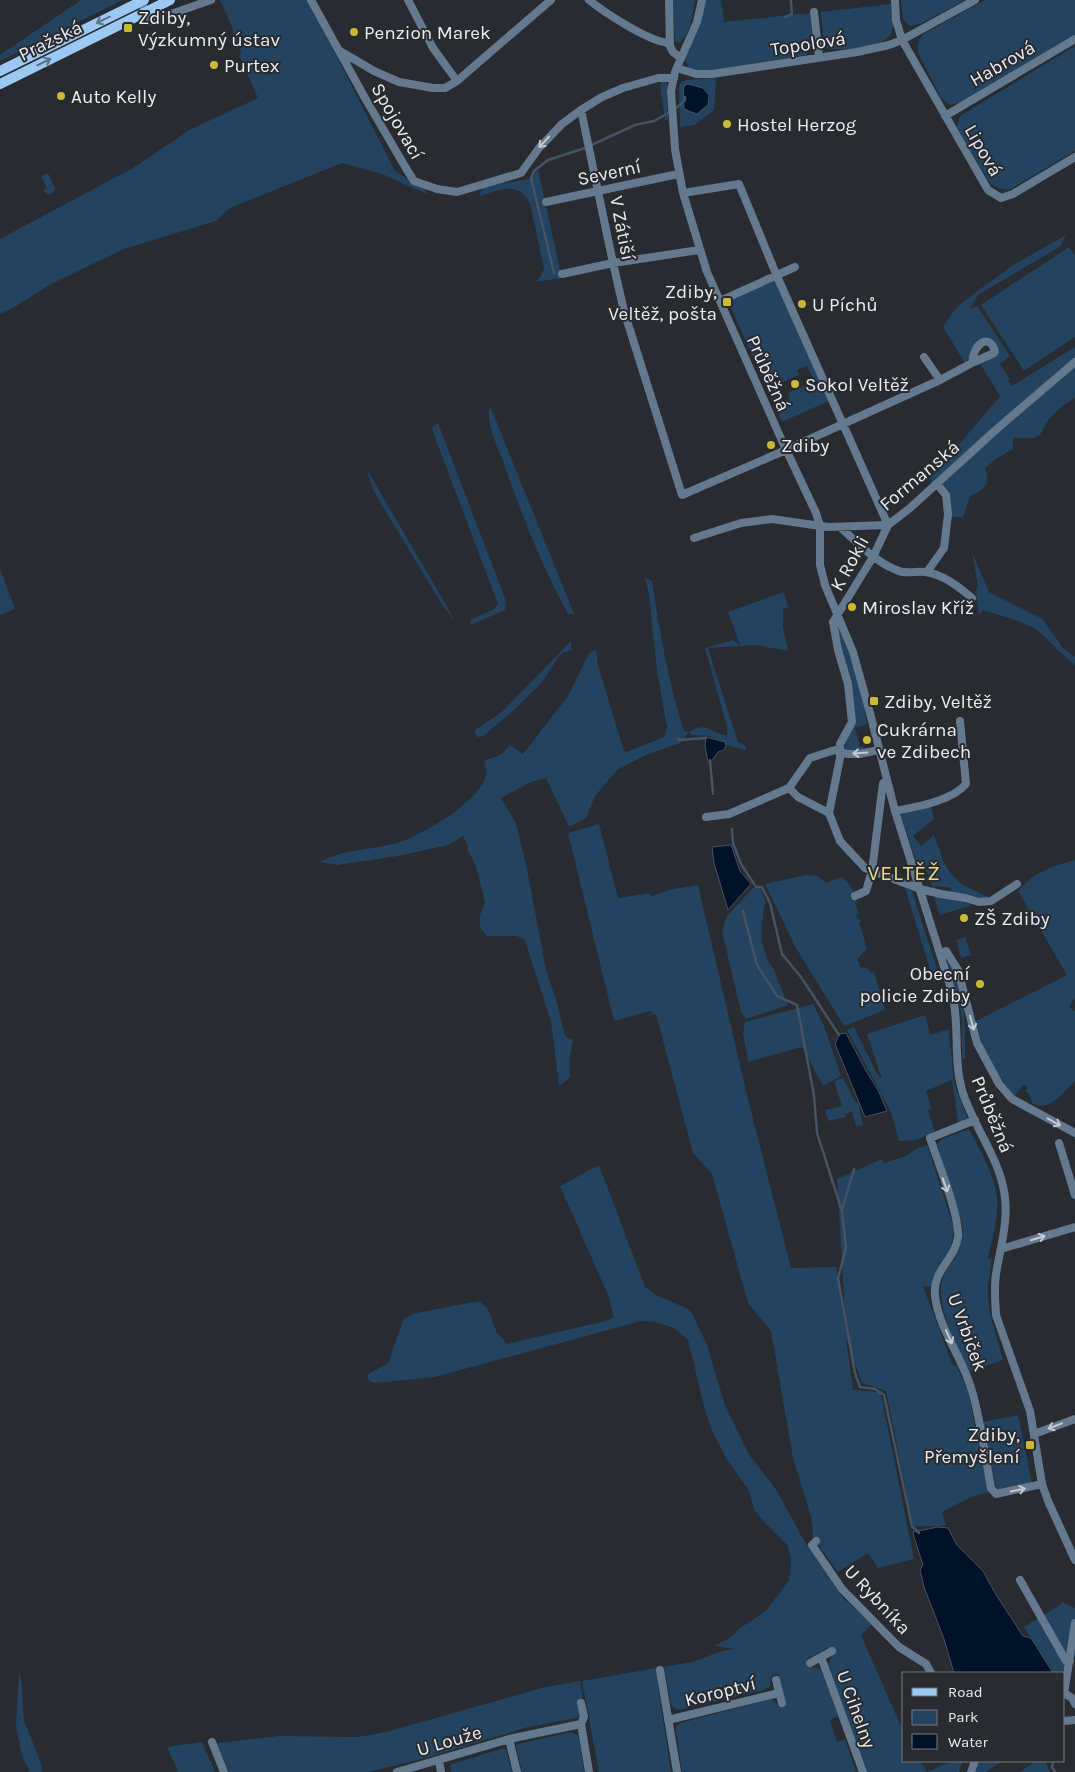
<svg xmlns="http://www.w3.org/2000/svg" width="1075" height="1772" viewBox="0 0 1075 1772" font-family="Karla,sans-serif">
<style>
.green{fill:#234360;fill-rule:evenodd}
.water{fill:#001228;stroke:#465364}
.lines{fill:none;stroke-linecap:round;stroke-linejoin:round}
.stream{stroke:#465364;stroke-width:2.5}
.minor{stroke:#64798e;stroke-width:8}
.major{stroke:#9bc9f3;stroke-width:10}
.oneway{stroke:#5c7287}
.oneway2{stroke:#c2cad2}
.poi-dot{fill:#cdb938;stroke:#282b2f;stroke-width:2}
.labels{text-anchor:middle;stroke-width:4;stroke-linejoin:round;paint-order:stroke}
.poi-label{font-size:19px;fill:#eaecef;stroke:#282b2f;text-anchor:start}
.street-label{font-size:19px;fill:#eaecef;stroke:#282b2f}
.quarter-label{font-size:21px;letter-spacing:1px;fill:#e9dc8d;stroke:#282b2f}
</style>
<rect width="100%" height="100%" fill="#282b2f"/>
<path class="green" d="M81 0H123L0 61V55Z
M220 0H308L395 171 423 188 429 195 382 174 342 163 230 208 216 221 124 249 101 260 51 284 13 308 0 314V239L133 168 191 129 258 98 240 57 241 52 233 34 232 26Z
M672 0H695C693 13 691 35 679 43L675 41Z
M706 0H721L724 22 810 13 813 47 806 55 712 70 700 71 689 68 685 59 700 24Z
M901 0H965L922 23 912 26 907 24 903 19Z
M985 0H1075V34L960 103 950 105 941 98 919 55C916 45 918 39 925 33Z
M891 4C892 13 896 26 890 35 882 48 837 53 824 47L821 12Z
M1075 46V151L1009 190 997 188 990 183 958 130 957 125 960 116Z
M716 78 714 110 695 125 680 127 679 87 681 82 687 80ZM693 86H699L705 108 693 113 684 109 685 102Z
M662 81 667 83 668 120H665L660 85Z
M538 170 562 278 535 282 541 276 544 269 530 203C515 180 502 190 479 196L483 187 529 179Z
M48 173 55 189 53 193 49 195 43 191 47 188 41 176Z
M1066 235 1061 246 978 295 970 309 977 306 1010 356 1000 364 1010 379 1008 380 1012 386 1075 347V398C1058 408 1048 417 1040 435L1034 438H1013V449L996 459 985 468C990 485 986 489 970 496L963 517H951L950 496 932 484 930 479 1000 396 979 362 1000 351 996 344 988 343 977 346 965 363 943 327 955 309 972 295 1012 266Z
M1069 247 1075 256V337L1024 371 981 305Z
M775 280 829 401 782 422 730 306 734 304 732 300ZM807 366 817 386 806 391 804 386 788 393 790 399 782 402 772 380 780 377 783 382 799 375 797 370Z
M491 408 574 614H568C542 567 522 515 504 464 498 447 487 427 489 409Z
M438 423 506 601 505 610 471 625 470 620 494 609 498 604 434 435 432 428Z
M366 468 445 603 455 622 441 603 374 492Z
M972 552 989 592 1043 619 1062 647 1075 657V665C1061 654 1049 640 1036 629 1031 626 1026 626 1021 622L983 610 979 616 976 592 978 585Z
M0 568 15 609 0 615Z
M645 577 652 581C660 632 668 682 684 731L689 732C708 720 709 734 727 735V727L705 648 733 640 740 645 728 612 784 592 788 607 783 609V627L788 651 756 645 708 648 738 742 746 746V750L726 745 725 742 709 736 692 735 689 732 680 743 646 755 617 770 595 796 586 818 569 827 546 778 531 782 501 798 516 823 527 869 546 970 557 1002 565 1036 573 1040 570 1055V1078L559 1086 551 1022 525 940 517 936H487L480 928V915L485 902 476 866 467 849 468 846 463 836 448 845 398 856 337 865 319 862C344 849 371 850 397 843 421 836 481 801 486 775 487 771 485 765 484 761L502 754 510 745 523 754 568 696 589 653 596 650 598 665 624 751 627 752 664 737 667 728 657 670 649 595Z
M837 624C850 655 864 690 867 724L855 728 860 747 863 746 865 752 845 750 844 748 853 717Z
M571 641 572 651 564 652 559 656 543 681 513 711 483 736 477 737 474 731 503 711Z
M931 806 934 819 913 836 921 846 934 835 941 853 942 860 952 875 963 885 990 898 983 900 951 894V888L936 886 933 889C930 880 928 866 917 865L901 816 903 813 918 811Z
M599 824 618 898 649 893 651 896 673 889 698 885 748 1099 791 1268 836 1267 846 1332 837 1179 882 1159 884 1163 906 1156 916 1149 927 1145 954 1228 951 1247 934 1274 931 1287 923 1286 953 1366 956 1365 967 1388 989 1492 971 1497 942 1512 946 1526H913L886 1391 862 1383 846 1338 853 1390 879 1392 881 1394 914 1559 878 1568 868 1553 838 1572 812 1536 813 1532 811 1517 793 1458 771 1331 748 1303 712 1174 693 1153 656 1014 646 1015 653 1013 650 1011 614 1021 568 833Z
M1075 860V997L1069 1007 1075 1011V1080C1066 1091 1049 1113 1032 1103L1029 1094 1025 1091 1028 1087 1024 1084 1014 1097 1006 1088 984 1053 976 1021 1067 975 1018 891C1036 871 1050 867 1075 860Z
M806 875 818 876 826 883 842 877 851 886 857 902 855 903 859 914 856 915 858 919H860L861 921 859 922 867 949 857 959 860 967 869 969 870 973 874 971 885 1010 844 1026 796 948 765 884Z
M761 887 765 901 762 922V943L768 961 773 968 788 1005 746 1019 741 1012 722 931 727 916 753 888Z
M905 888 912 891 940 978 934 982Z
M933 895 973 905 940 915Z
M965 937 971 955 961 958 956 940Z
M947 959C967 979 965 1032 965 1059H962V1019L958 997Z
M813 1004 824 1026 841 1076 823 1086 802 1047 748 1062 743 1033 745 1022Z
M925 1015 930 1035 949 1029 954 1083 968 1119 955 1125 958 1121 952 1080 926 1091 932 1109 928 1110 935 1132 916 1140 899 1141 891 1112 847 1030 854 1027 877 1074 882 1079 867 1034Z
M843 1078 856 1103 858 1102 863 1125 856 1126 852 1112 845 1114 846 1117 828 1121 825 1110 842 1106 834 1081Z
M969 1129C980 1150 994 1173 997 1197 999 1217 992 1239 988 1259L992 1258 988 1286 989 1310 1003 1360 969 1372C958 1349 933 1302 943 1277 945 1272 948 1269 951 1264 959 1254 962 1241 963 1228L937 1144 942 1139Z
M599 1165 645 1287 654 1294 688 1309 692 1313 707 1345 725 1405 748 1453 777 1491 803 1539 843 1598 872 1624 861 1635 904 1733V1761H920L927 1772 947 1763 963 1761 959 1772H867L829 1668C829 1660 833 1655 832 1648H828L806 1659 809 1666 819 1669 822 1672 838 1716 830 1720 837 1742 845 1739 856 1772H682L676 1732V1727L680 1723 772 1699 778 1705 786 1702 777 1674 771 1676 770 1687 760 1691 678 1710 673 1707 671 1704 664 1667C677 1664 692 1663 704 1658 715 1653 723 1650 735 1649L714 1646 730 1638 740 1628 766 1611 789 1580 791 1561 788 1546 763 1521 755 1511 748 1489 727 1460 713 1433 705 1410 688 1340 674 1328 655 1322 641 1321 435 1377 375 1383 369 1381 367 1375 388 1363 404 1318 416 1313 479 1301 488 1309 497 1333 503 1339 506 1344 606 1321 614 1317 610 1304 611 1302 560 1186Z
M1018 1415 1032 1483 1003 1490 998 1489 995 1485 983 1422Z
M1062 1602 1075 1608V1658L1074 1657 1061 1673H1054L1024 1627 1060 1605Z
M656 1668 658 1670 660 1685 658 1686 671 1772H599L582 1681Z
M19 1670 22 1687 24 1720 42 1766V1772H30L22 1756 16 1726Z
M580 1681 583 1701 581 1717 528 1727 426 1758 368 1772H229L217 1743 279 1736 358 1737 386 1732 545 1687Z
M571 1732 576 1734 579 1738 584 1772H522L516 1746 518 1744Z
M202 1742 215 1772H178L167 1747Z
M504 1748 506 1749 512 1772H451L450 1766 452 1764Z
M980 1761H1003L986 1772H975Z
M1036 1761 1046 1763 1050 1772H1020Z"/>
<path class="water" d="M688 84 703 88 709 95 708 105 697 114 684 109C684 102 683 93 684 86Z
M706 737 725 742 726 745 724 750 718 752 711 762H708L705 746Z
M731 845 740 871 751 884 728 910 714 863 712 847Z
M846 1033 865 1069 879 1092 887 1111 865 1117 835 1044 839 1034Z
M938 1527 948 1528 957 1545 983 1571 995 1593 1023 1636 1031 1638 1053 1673H954L944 1639 924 1587 920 1570 923 1565 914 1537 913 1532Z"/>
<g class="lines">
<path class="stream" d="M785 17 792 14 791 0
M675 109 685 100V97
M554 273 531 178 534 171 548 160 585 148 635 125 654 121 670 112
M678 738 679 740 706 738
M710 760 713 794
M732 829 733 843 741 864 756 887H762L770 903 782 954 801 977 839 1035
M743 911 757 965 777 996 797 1005 814 1095 817 1133 842 1211 846 1248 838 1278 855 1373 860 1387 875 1389 884 1395 912 1526 919 1533
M842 1210 854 1169
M1054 1761 1052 1767 1055 1772"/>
<path class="minor" d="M311 0 365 98 407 170 414 181 437 189 457 192 521 173 539 148 562 124 581 110 602 97 623 88 658 78H674
M408 0 433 48 457 81
M589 0C605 13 651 43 670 43
M669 0 670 46 673 52 681 58
M702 0 697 22 675 72 671 91 675 149 683 193 707 272 783 443 816 513 820 526V565L825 585 853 652 870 713 895 811 952 992C960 1024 953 1058 962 1090 973 1127 1001 1159 1005 1198 1008 1224 1000 1249 996 1274 994 1287 995 1301 996 1315L1030 1411 1042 1484 1048 1501 1075 1560
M975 0 902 40 988 190 1001 198 1013 194 1075 157
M141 2 151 21 211 0
M814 12 819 57
M340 51 374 71 399 82 433 88H445L457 81 551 0
M677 68 696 74H712L857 52 889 45 902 40 896 20 895 0
M581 110 613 263 624 311 682 495 779 453 940 380 972 363 994 353 995 351C988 331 973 346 972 363
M945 116 1075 39
M683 193 739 184 776 274 888 525 873 557 833 622 838 650 848 684 852 722 840 744V758L829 813 840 841 865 868 920 889 941 894 965 898 979 902 991 901 1017 884
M546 202 678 174
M562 274 613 263 699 250
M720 301 795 267
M924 357 940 380
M840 527C858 543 876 563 899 571 907 574 917 571 925 572 943 574 959 587 972 598
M694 538 741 523 772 519 828 527 888 525 910 508 999 427 1075 362
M927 572 944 548 948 514 946 495 937 484
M789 788 798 797 829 813
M895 811C916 807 952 801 966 784L960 721
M706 817 729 814 789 788 810 758 835 750 847 754H859L879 750
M855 896 866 891 872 871 883 783 887 781
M940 953 946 951 958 970 977 1043 999 1084 1012 1099 1075 1133
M975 1120 930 1138C937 1160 960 1216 958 1237 955 1260 932 1270 935 1296 939 1330 963 1358 972 1391 981 1422 985 1456 991 1488L996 1494 1042 1484
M1059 1143 1075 1195
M1001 1249 1075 1227
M1034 1434 1075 1419
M816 1541 812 1545 842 1589 899 1647 926 1664 931 1673
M1020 1580 1066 1661H1070
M821 1657 863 1772
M810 1663 832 1651
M660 1670 677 1772
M776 1680 782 1703
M1064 1693 1072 1698 1075 1704
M1064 1694 1075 1623
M581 1703 584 1717 581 1724 589 1772
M668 1720 779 1693
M1064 1721 1075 1720
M509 1739 517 1772
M212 1742 224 1772
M439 1761 441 1772
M397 1772 509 1739 581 1724
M971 1772 975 1761"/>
<path class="major" d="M0 71 144 0
M0 84 170 0"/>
</g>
<defs><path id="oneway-shaft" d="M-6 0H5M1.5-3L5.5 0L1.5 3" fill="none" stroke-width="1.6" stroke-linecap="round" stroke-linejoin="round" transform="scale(1.25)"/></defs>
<g class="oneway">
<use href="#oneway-shaft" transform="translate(103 20) rotate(154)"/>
<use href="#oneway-shaft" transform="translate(44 62) rotate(-26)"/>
</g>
<g class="oneway2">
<use href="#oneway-shaft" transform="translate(544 142) rotate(133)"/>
<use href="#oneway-shaft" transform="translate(860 753) rotate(176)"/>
<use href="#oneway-shaft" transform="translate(972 1023) rotate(75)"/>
<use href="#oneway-shaft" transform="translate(1054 1122) rotate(29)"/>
<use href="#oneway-shaft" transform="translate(945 1185) rotate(71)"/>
<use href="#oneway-shaft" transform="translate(1038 1238) rotate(-17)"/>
<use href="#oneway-shaft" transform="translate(949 1337) rotate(66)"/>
<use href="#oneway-shaft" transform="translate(1055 1426) rotate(159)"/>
<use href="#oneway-shaft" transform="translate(1018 1490) rotate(-11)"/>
</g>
<g class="poi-dot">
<rect x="123" y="23" width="10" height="10" rx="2.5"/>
<circle cx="354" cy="32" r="5"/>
<circle cx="214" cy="65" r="5"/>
<circle cx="61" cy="96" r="5"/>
<circle cx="727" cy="124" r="5"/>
<rect x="722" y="297" width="10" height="10" rx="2.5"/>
<circle cx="802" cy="304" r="5"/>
<circle cx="795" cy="384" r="5"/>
<circle cx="771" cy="445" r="5"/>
<circle cx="852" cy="607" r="5"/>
<rect x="869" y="696" width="10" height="10" rx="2.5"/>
<circle cx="867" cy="740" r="5"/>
<circle cx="964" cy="918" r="5"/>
<circle cx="980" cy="984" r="5"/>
<rect x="1025" y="1440" width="10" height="10" rx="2.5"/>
</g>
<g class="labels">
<g class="poi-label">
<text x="138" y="24">Zdiby,<tspan x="138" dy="22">Výzkumný ústav</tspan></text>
<text x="364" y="39">Penzion Marek</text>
<text x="224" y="72">Purtex</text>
<text x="71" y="103">Auto Kelly</text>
<text x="737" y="131">Hostel Herzog</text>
<text x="717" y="298" text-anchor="end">Zdiby,<tspan x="717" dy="22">Veltěž, pošta</tspan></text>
<text x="812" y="311">U Píchů</text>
<text x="805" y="391">Sokol Veltěž</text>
<text x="781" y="452">Zdiby</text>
<text x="862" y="614">Miroslav Kříž</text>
<text x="884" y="708">Zdiby, Veltěž</text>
<text x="877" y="736">Cukrárna<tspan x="877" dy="22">ve Zdibech</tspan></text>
<text x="974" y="925">ZŠ Zdiby</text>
<text x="970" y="980" text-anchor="end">Obecní<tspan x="970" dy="22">policie Zdiby</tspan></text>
<text x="1020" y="1441" text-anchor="end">Zdiby,<tspan x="1020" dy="22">Přemyšlení</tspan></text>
</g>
<g class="street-label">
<text transform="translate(50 40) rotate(-26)" y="7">Pražská</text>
<text transform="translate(808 43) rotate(-9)" y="7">Topolová</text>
<text transform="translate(1002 63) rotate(-30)" y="7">Habrová</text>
<text transform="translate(398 121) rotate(60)" y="7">Spojovací</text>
<text transform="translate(984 150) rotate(60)" y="7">Lipová</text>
<text transform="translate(609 172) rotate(-12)" y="7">Severní</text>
<text transform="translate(623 228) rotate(79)" y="7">V Zátiší</text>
<text transform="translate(769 373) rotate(66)" y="7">Průběžná</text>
<text transform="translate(919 475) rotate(-40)" y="7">Formanská</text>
<text transform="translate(849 563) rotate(-61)" y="7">K Rokli</text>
<text transform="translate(993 1114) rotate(68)" y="7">Průběžná</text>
<text transform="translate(968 1332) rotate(70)" y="7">U Vrbiček</text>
<text transform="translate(878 1599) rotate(47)" y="7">U Rybníka</text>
<text transform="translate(720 1691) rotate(-14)" y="7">Koroptví</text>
<text transform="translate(857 1709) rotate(70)" y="7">U Cihelny</text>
<text transform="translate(449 1740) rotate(-16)" y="7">U Louže</text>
</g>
<g class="quarter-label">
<text x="904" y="880">VELTĚŽ</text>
</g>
</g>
<rect x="902" y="1672" width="162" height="90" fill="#282b2f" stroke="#76787c"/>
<rect x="912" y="1688" width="25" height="8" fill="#9bc9f3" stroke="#76787c"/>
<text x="948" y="1697" font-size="15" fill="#eaecef">Road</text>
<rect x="912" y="1710" width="25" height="15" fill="#234360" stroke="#76787c"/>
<text x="948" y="1722" font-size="15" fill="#eaecef">Park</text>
<rect x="912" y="1734" width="25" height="15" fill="#001228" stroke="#76787c"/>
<text x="948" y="1747" font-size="15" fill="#eaecef">Water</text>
</svg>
